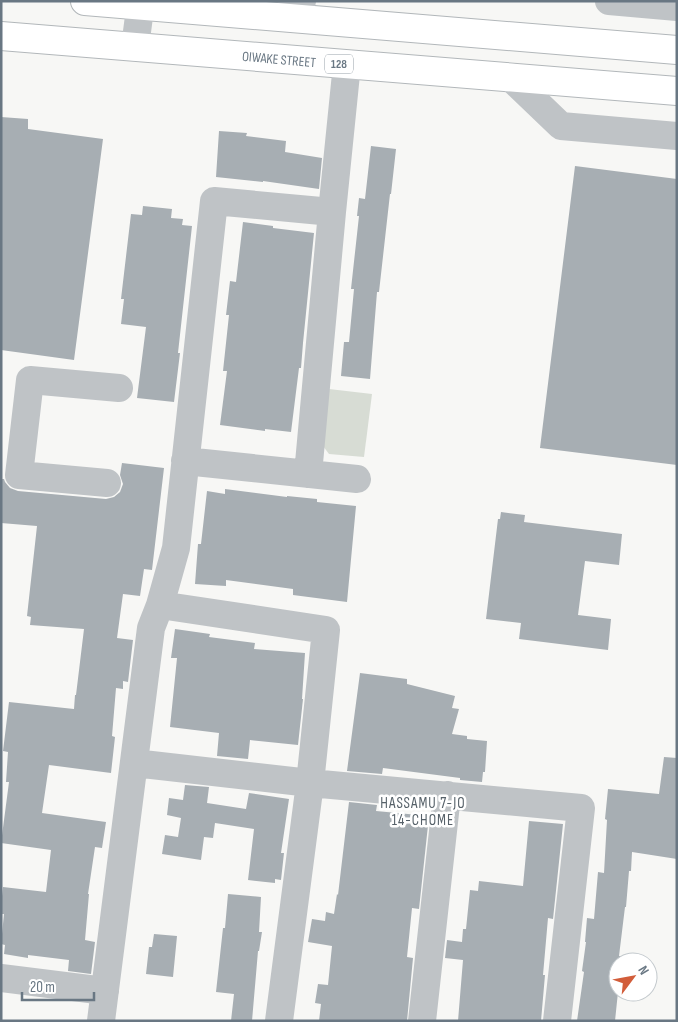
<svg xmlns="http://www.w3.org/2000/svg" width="678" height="1022" viewBox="0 0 678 1022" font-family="'Sofia Sans Condensed',sans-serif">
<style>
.green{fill:#d7dcd4}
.building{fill:#a7aeb3}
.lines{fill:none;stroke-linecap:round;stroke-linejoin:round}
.major-casing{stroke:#b2b7ba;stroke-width:30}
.minor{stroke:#bfc3c6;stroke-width:28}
.major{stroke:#fff;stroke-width:28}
.labels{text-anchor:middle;stroke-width:5;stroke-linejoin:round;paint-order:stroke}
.shield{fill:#fff;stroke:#96a0a8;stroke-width:1}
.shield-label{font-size:12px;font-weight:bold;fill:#697783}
.street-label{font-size:14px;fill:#697783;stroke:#fff}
.neighbourhood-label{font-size:15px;letter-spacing:1px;fill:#566169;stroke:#fff}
</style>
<rect width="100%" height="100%" fill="#f7f7f5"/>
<path class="green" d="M329 389 372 394 364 457 329 454 323 446Z"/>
<path class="building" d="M1 117 28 119V129L103 139 74 360 1 350Z
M219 131 247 133 246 136 286 141 285 152 322 158 319 189 263 181V182L216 177Z
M371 146 396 149 391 194H390L379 292H377L370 379 341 376 344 342H349L354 289H351L359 216H357L359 198 365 199Z
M575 166 677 179V465L540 448Z
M143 206 172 209 171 218 183 219 182 225 192 226 178 353H180L174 402 137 398 146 327 121 324 124 299H121L131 214 142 215Z
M243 222 273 226V228L314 233 303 343 301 368H299L291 432 265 429V431L220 425 227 371H223L229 315H226L230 281 236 282Z
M122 463 164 468 152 570 144 569 140 596 123 594 117 638 133 640 128 682 123 681V689L116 688 112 736 115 737 111 773 49 765 42 813 106 822 102 848 95 847 88 894H89L85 940 95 942 91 974 68 971 69 960 28 955V958L4 954 5 945 1 944 4 914H1V905L3 887 46 892 51 850 1 843 9 782H6L8 752 3 751 9 702 74 709 75 695H76L84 629 30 625 31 617 27 616 37 526 1 523V479H4L5 482 10 488 18 491 106 499 114 497 120 492 123 484 120 475Z
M225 489 287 497V496L317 499V502L356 506 347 602 293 595V589L226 580V586L195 584 198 544H201L207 491 225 494Z
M501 512 525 515 524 522 622 534 619 565 585 561 578 615 611 619 608 650 519 639 521 623 486 619 498 519H500Z
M175 629 210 634 209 637 255 643 254 649 305 653 302 699H303L298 745 250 740 248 759 217 756 219 733 170 727 177 658H171Z
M360 673 407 679V684L455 696 452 708 459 709 452 734 467 736V739L487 741 485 772H483L482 782 460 780V778L383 768 382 774 347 771Z
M664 757 677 758V859L632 852 631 871H629L626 907H625L619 956H622L621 962H618L617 992H618L615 1021H577L584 972 582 971 586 942H585L587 918 594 919 598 872 604 873 607 820 605 819 608 789 659 794Z
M185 785 209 787 207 803 246 809 249 793 289 799 281 853H284L281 880 275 879V883L248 880 254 829 215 823 213 838 204 837 201 860 162 854 165 835 178 837 181 818 167 815 169 798 183 800Z
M349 802 377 805 376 811 429 816 419 909 412 908 407 957 413 958 407 1021H319L321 1004 315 1003 318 984 328 985 332 946 308 942 312 919 325 921 326 912 334 914 337 894 338 895Z
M529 821 563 824 553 919 548 918 543 975H545L541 1021H458L463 960 445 958 447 940 462 942 463 929H466L470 890 478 891 479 881 523 886Z
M228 894 261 897 259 932H262L259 951H258L252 1021H231L234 994 216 992 223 928H225Z
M154 934 177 936 173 977 146 974 149 947H152Z"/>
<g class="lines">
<defs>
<path id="major" d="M85 1 677 50
M1 36 677 91"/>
</defs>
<use href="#major" class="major-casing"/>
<path class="minor" d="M609 1 677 7
M282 17 302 1
M135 47 141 1
M510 77 561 126 677 136
M185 461 357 479
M308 474 332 212 347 64
M107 483 19 475 30 380 119 388
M160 605 326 630 310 783 279 1021
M134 763 310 783 581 808 557 1021
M1 978 105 991
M101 1021 151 628 160 605 176 548 214 201 332 212
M422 1021 447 795"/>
<use href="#major" class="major"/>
</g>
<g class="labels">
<rect class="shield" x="325" y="54.5" width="28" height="19" rx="4"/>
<g class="shield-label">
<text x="339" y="68">128</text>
</g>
<g class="street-label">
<text transform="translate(279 59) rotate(5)" y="5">OIWAKE STREET</text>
</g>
<g class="neighbourhood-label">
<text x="423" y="808">HASSAMU 7-JO<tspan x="423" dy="17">14-CHOME</tspan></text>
</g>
</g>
<rect width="678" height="1022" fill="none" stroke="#697783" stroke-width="5"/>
<g transform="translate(633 977) rotate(58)"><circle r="24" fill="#ffffff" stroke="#c3c9cd"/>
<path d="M0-4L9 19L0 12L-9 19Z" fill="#d25d3a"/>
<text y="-8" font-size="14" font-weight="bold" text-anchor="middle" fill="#697783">N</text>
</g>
<path d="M22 992v8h72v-8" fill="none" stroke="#697783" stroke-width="2.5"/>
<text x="30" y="992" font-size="15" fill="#697783" stroke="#ffffff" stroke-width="4" paint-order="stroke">20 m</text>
</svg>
